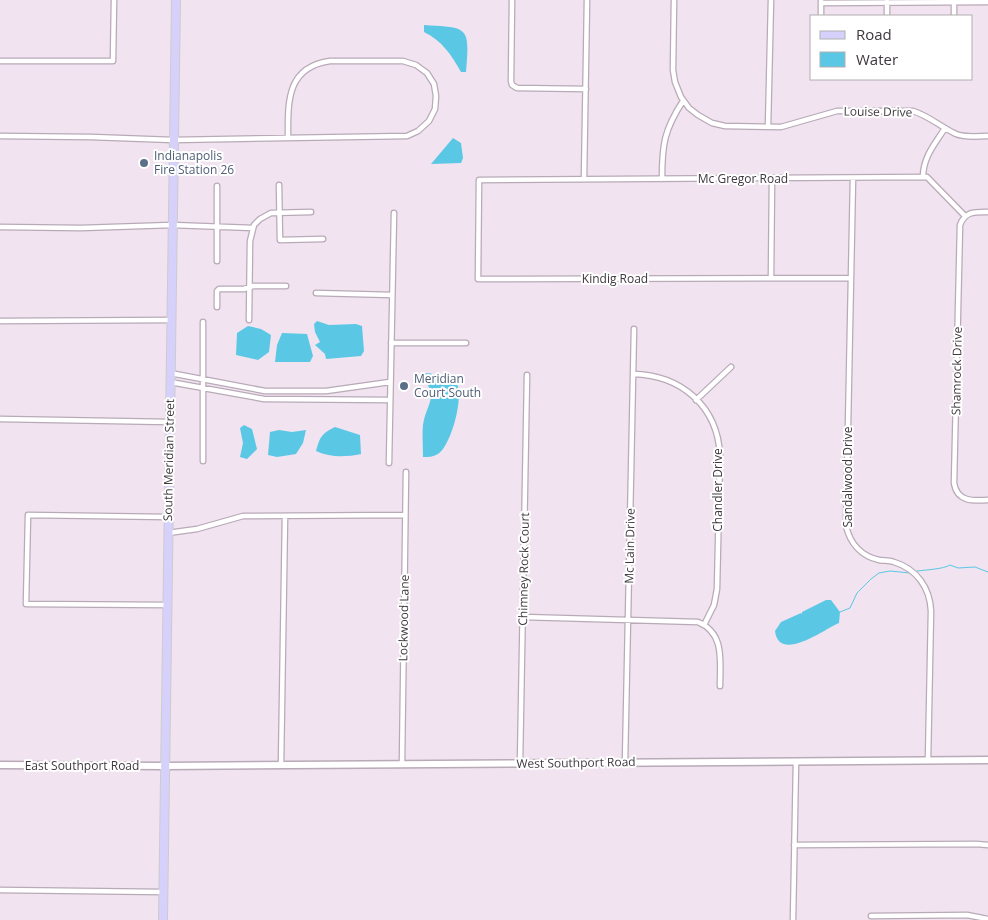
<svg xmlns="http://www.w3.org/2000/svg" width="988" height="920" viewBox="0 0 988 920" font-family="'Open Sans',sans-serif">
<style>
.water{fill:#5ac8e4}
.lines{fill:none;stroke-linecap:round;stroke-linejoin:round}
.stream{stroke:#5ac8e4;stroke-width:1}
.street-casing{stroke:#b8aab7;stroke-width:7}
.secondary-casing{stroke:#b8aab7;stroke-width:9}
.primary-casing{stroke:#cdcbcd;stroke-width:10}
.street{stroke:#fff;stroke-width:4.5}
.secondary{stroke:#fff;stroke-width:6}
.primary{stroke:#d6d1fb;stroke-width:8}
.service-dot{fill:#5c6f8a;stroke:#fff;stroke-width:2}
.labels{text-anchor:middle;stroke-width:4;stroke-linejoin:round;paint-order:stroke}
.street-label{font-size:12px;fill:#3e383e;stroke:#fff}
.service-label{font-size:12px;fill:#4e5e75;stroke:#fff;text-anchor:start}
</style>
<rect width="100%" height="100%" fill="#f1e3f0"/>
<path class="water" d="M424 25C468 28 470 25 466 72H461C451 54 442 41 424 32Z
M453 138 461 143 463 158 461 163 431 164Z
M317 321 329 325 356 324 362 326 364 351 361 356 326 359 325 354 315 345 320 342 315 332 314 324Z
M248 326 261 329 271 335 269 352 258 360 236 355 237 333Z
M282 333 307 334 313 356 310 362H275L277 345Z
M423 373C430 373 453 376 456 382 465 395 451 446 438 454 433 457 428 457 423 457 423 446 422 435 423 425 426 404 440 396 422 378Z
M244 425 252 429 257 449 247 459 240 457 243 443 240 428Z
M335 427 360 435 361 454C346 457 331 458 316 451 320 437 321 434 335 427Z
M279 430 292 432 306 430 303 443 296 454 277 457 268 455 270 432Z
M826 600H831L840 612 839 623C826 628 779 664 775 631L781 622 801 613 802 614V612Z"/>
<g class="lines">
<path class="stream" d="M917 571C925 570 944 569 950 565L958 568 975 567 988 572
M840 612 850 608 857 593 871 579 879 573 890 571 910 573"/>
<defs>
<path id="street" d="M512 0 511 81 512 85 517 88 586 89
M674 0 673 70 675 82 681 97 689 108 698 115 712 123 725 126 781 127 837 111H913C929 116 941 127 956 134 966 138 978 136 988 136
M821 1V16
M887 2V16
M954 2V16
M821 3 988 2
M0 61H113L114 0
M768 127 771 0
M0 136 91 137 173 140 407 136 418 131 429 121 435 109 436 96 434 84 427 73 416 65 403 61H330C286 67 288 103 288 137
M923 177C923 157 935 144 945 128
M853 178 846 526C850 543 861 556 879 560 884 561 889 560 894 562 917 569 930 588 931 611L928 760
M584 179 587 0
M662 179C662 145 664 130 683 101
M279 185 280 240 323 239
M988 212C975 212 965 211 960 225L954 483C957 502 973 501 988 500
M0 227 81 228 172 225 253 228
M217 261V186
M771 278 772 179
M850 278 478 279 479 180 927 177 965 216
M316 293 392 295
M217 307V291L219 289H244L253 286H286
M249 320 250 241 254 225 260 219 271 213 311 212
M0 321 171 320
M391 343H466
M170 373 265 391H326L390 382
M633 374C681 375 718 406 720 456L717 589 714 605 704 625
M170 382 264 399 390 400
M696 400 731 367
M0 419 170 422
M203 461V322
M389 463 394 213
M168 533 197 529 243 516 405 515
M167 605 26 604 28 515 168 517
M523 617 698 622C725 633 720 661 720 686
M625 762 634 329
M520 763 527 375
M402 764 406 472
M281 765 285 516
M794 845 976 844 988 845
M0 890 163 892
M871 916 967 915 988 919
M793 920 796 762"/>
<path id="secondary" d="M0 765 165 766 988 760"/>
<path id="primary" d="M163 920 176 0"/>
</defs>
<use href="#street" class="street-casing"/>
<use href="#secondary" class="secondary-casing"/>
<use href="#primary" class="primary-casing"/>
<use href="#street" class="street"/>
<use href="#secondary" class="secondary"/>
<use href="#primary" class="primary"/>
</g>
<g class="service-dot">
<circle cx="144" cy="163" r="5"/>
<circle cx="404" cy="386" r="5"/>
</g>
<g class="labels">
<g class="street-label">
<text transform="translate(878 112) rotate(1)" y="4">Louise Drive</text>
<text x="743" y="183">Mc Gregor Road</text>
<text x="615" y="283">Kindig Road</text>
<text transform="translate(957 371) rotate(-89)" y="4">Shamrock Drive</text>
<text transform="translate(169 460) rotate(-89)" y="4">South Meridian Street</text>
<text transform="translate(848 477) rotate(-90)" y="4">Sandalwood Drive</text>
<text transform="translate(718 490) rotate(-90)" y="4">Chandler Drive</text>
<text transform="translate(630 546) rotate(-89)" y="4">Mc Lain Drive</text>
<text transform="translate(524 569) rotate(-89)" y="4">Chimney Rock Court</text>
<text transform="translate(404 618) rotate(-89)" y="4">Lockwood Lane</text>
<text transform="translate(576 763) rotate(-1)" y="4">West Southport Road</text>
<text x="82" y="770">East Southport Road</text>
</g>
<g class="service-label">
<text x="154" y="160">Indianapolis<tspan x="154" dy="14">Fire Station 26</tspan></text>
<text x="414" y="383">Meridian<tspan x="414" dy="14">Court South</tspan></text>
</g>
</g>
<rect x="810" y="15" width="162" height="65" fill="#ffffff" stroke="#b2afb2"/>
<rect x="820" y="31" width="25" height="8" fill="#d6d1fb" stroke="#b2afb2"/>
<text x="856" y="40" font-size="15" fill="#3e383e">Road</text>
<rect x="820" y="52" width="25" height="15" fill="#5ac8e4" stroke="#b2afb2"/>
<text x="856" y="65" font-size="15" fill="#3e383e">Water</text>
</svg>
